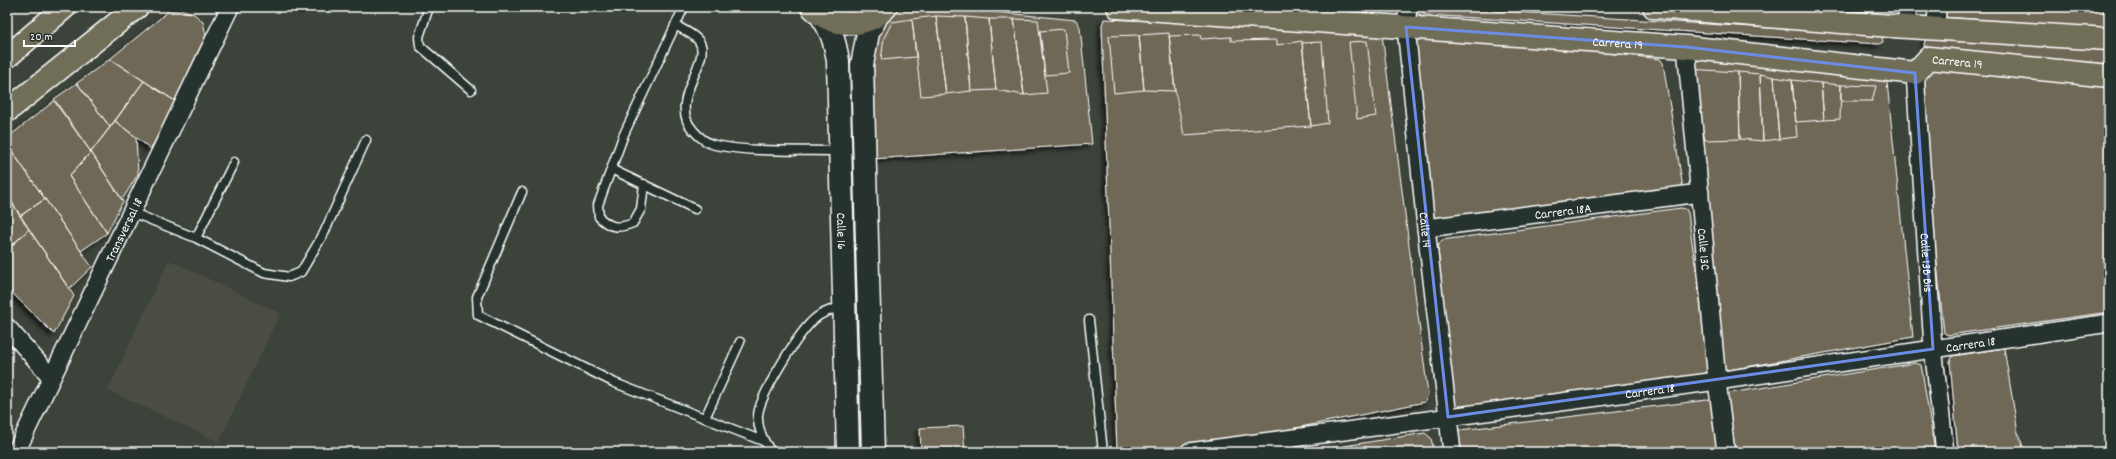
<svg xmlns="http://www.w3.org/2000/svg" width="2116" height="459" viewBox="0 0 2116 459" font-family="Dekko,sans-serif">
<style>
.built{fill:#4b4e43}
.building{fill:#6f6857;stroke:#fff;filter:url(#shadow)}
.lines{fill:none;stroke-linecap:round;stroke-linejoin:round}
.service-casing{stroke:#fff;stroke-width:11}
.minor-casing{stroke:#fff;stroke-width:20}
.secondary-casing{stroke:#fff;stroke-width:25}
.trunk-casing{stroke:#fff;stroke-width:25}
.path{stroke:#fff;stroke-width:2.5;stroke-dasharray:1 3;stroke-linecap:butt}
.service{stroke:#26332d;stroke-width:8}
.minor{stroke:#26332d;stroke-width:17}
.secondary{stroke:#26332d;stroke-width:22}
.trunk{stroke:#716e59;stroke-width:22}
.marked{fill:none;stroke:#6c8ce6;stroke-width:3;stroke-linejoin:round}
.labels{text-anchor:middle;stroke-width:3;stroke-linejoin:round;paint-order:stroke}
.street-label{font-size:13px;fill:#fff;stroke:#26332d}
</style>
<defs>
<filter id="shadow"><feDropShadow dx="-3.5" dy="3.5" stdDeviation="2" flood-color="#0009"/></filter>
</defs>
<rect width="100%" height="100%" fill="#3c433a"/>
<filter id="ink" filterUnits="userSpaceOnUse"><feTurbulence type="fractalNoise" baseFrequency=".025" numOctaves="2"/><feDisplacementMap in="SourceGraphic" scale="8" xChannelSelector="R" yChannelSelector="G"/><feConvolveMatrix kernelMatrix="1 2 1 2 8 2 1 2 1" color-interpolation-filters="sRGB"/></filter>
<g filter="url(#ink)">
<path class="built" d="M169 260 280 313 219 442 108 390Z"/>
<path class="building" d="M824 7H858L840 11Z
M900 7H945L1076 20 1080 27 1092 144 872 159 866 50 895 9Z
M1344 7H1373L1368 9Z
M1406 7H1438L1879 35 1882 36 1883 42 1879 44 1412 14Z
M1850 7H1892L1890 10Z
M1932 7H2109V28L1940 17Z
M180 9 194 14 203 22 206 35 175 101 110 59 169 11Z
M936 16 946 94 921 96 912 19Z
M936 16 965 17 971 91 946 94Z
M965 17 989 19 996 90 971 91Z
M912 19 916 57 881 60 884 38 892 22Z
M989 19H1014L1024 95 996 90Z
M1014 19 1038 20 1047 93 1024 95Z
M1104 19 1376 30 1382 34 1428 394 1425 402 1176 452H1117L1102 25Z
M1064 29 1069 73 1045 75 1040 31Z
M1406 30 1660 59 1663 63 1683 188 1426 220Z
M1169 33 1175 91 1144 90 1139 35Z
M1139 35 1144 90 1114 93 1109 36Z
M1200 35 1201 39 1231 37V41L1277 40V45L1302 41 1311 126 1184 135 1175 91 1169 36Z
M1926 36 2109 49V64L1933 52 1927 50 1924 45Z
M1367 41 1376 116 1357 119 1349 42Z
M1322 42 1328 123 1311 126 1302 43Z
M1689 58 1886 72 1913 337 1729 370 1724 368Z
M110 59 144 81 110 127 77 83Z
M1917 68 2109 81V312L1948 335 1944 333Z
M1688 69 1738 72 1740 139 1705 140Z
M1738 72 1760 74 1763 141 1740 139Z
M1760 74 1774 77 1779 139 1763 141Z
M1774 77 1792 80 1797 137 1779 139Z
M1792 80 1821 83 1824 120 1796 122Z
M144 81 175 101 151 149 115 121Z
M77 83 110 127 91 152 54 99Z
M1821 83 1841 85 1840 119 1824 120Z
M1841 85 1876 86 1872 101H1841Z
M54 101 91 152 69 176 107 233 81 251 7 144V138Z
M115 121 136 137 138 174 122 200 91 152Z
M7 144 45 199 20 216 7 195Z
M91 152 123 201 107 233 69 176Z
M8 196 29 229 7 250V197Z
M45 199 92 267 69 289 20 216Z
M1681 208 1686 209 1688 213 1705 335 1708 377 1458 410 1454 407 1438 249 1439 244 1442 240Z
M29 229 74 296 54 334 7 288V251Z
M2004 348 2018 433 2025 452H1958L1950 361 1953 356Z
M1915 363 1921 365 1922 370 1935 452H1731L1726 396 1730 393Z
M1707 400 1711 401 1720 452H1459L1458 430H1460Z
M963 426 965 452H921L920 428Z
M1425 433 1431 438 1434 452H1307Z"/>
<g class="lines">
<defs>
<path id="service" d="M429 7 419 37 420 46 471 90
M675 25C682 29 693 34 698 40 715 59 666 100 693 130 699 137 706 143 715 145 755 153 799 150 839 151
M611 169 695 209
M644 184 641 209 633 223C618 229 610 228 599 217L598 205 624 134 684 7
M522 192 477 297 478 315 615 383 763 441
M131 212 196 238 264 273 289 277 301 272 324 233 366 140
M196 238 234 162
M1089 320 1103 452
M705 418 740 342
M1290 438 1291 452
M771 452C764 442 757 428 758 415 760 395 800 329 817 317 823 312 834 309 842 306"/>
<g id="minor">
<path id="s1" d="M1408 7 1406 27 1426 228 1452 452"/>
<path d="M1906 27 1908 7"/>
<path d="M1936 29 1937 7"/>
<path id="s2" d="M1686 47 1717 381 1726 452"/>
<path id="s3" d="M1915 73 1933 347 1945 452"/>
<path id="s4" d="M1426 228 1700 193"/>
<path d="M7 327 51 377"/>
<path id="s5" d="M16 452 230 7"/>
<path id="s6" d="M1189 452 1717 381 2109 323"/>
</g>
<g id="secondary">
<path id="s7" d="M820 14C831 29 835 42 838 61L848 452"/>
<path d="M873 452 862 65 868 33 878 14"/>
</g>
<g id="trunk">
<path d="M812 7C832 28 866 29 886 7"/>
<path id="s8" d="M1118 7 1686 47 1915 73 1929 58 2109 76"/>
<path d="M1654 7 1891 26 2109 39"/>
<path d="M7 57 65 7"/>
<path d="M7 111 137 7"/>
</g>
</defs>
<use href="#service" class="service-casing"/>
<use href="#minor" class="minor-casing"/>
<use href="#secondary" class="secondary-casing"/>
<use href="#trunk" class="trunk-casing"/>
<path class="path" d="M2027 7 2109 12"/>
<use href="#service" class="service"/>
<use href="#minor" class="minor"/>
<use href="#secondary" class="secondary"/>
<use href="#trunk" class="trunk"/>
</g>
</g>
<path class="marked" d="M1406 27 1686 47 1915 73 1933 349 1448 417Z"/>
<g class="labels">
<g class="street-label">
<text dy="5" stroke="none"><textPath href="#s8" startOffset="501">Carrera 19</textPath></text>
<text dy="5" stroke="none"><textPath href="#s8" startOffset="849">Carrera 19</textPath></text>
<text dy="5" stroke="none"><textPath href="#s4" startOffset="138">Carrera 18A</textPath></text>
<text dy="5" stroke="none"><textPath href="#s5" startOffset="247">Transversal 18</textPath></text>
<text dy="5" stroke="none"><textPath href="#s1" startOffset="224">Calle 14</textPath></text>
<text dy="5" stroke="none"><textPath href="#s7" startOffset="221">Calle 16</textPath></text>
<text dy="5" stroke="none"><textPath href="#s2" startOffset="203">Calle 13C</textPath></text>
<text dy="5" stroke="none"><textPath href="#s3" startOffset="190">Calle 13B Bis</textPath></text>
<text dy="5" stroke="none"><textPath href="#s6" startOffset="789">Carrera 18</textPath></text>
<text dy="5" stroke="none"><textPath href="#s6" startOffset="465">Carrera 18</textPath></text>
</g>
</g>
<rect width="2116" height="459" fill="none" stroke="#26332d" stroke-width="24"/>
<rect x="12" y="12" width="2092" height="435" fill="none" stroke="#fff" stroke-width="1.5" filter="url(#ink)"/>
<path d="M24 40v6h51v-6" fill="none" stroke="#ffffff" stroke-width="2"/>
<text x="30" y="40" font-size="12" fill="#ffffff" stroke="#26332d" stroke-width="3" paint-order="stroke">20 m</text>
</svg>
